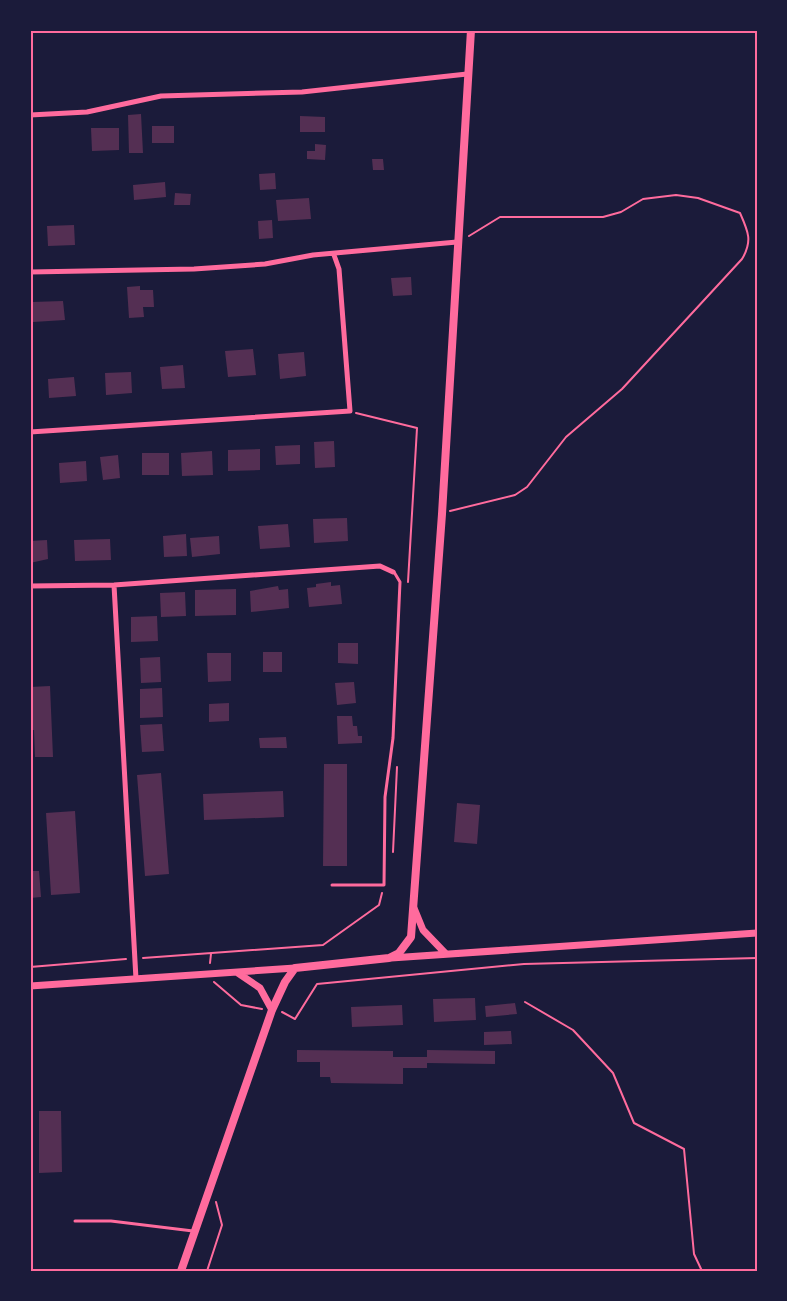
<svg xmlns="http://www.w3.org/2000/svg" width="787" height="1301" viewBox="0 0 787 1301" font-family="Arial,sans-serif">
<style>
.building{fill:#542f53}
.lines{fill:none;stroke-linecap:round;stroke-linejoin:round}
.path{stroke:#ff6b9d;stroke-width:2}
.service{stroke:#ff6b9d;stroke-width:3}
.minor{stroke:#ff6b9d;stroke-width:5}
.tertiary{stroke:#ff6b9d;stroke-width:7}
.secondary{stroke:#ff6b9d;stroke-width:8}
.neatline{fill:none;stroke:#ff6b9d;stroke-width:2}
</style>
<rect width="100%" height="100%" fill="#1b1b3a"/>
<path class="building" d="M141 114 143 153H129L128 115Z
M300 116 325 117V132H300Z
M152 126H174V143H152Z
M91 128H119V150L92 151Z
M315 144 326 145 325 160 307 159V151H315Z
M372 159H383L384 170H373Z
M275 173 276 189 260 190 259 174Z
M165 182 166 197 134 200 133 185Z
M175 193 191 194 190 205H174Z
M309 198 311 219 278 221 276 200Z
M272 220 273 238 259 239 258 221Z
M74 225 75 245 48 246 47 226Z
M411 277 412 295 393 296 391 278Z
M140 286V290H153L154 307H143L144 317 129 318 127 287Z
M63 301 65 320 33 322 32 302Z
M253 349 256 375 228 377 225 351Z
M304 352 306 376 280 379 278 354Z
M183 365 185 388 162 389 160 367Z
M131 372 132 393 106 395 105 373Z
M74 377 76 396 49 398 48 379Z
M334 441 335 467 315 468 314 442Z
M300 445V464L276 465 275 446Z
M260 449V470L228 471V450Z
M212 451 213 475 182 476 181 453Z
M142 453H169V475H142Z
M118 455 120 478 103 480 100 457Z
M86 461 87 481 60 483 59 463Z
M347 518 348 541 314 543 313 519Z
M288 524 290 547 260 549 258 526Z
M186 534 187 556 164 557 163 536Z
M219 536 220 554 192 557 190 538Z
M110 539 111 560 75 561 74 540Z
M47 540 48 559 30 563V541Z
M331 582V586L340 585 342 604 309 607 307 588 316 587V584Z
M278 586 279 590 288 589 289 608 251 612 250 591Z
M236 589V615L195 616V590Z
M185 592 186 616 161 617 160 593Z
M157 616 158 641 131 642V617Z
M338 643H358V664L338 663Z
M263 652H282V672H263Z
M207 653H231V681L208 682Z
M160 657 161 682 141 683 140 658Z
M354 682 356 703 337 705 335 683Z
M50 686 53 757H35L34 730H30V687Z
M162 688 163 717 140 718V689Z
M229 703V721L209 722V704Z
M337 716H352L353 726H357L358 736H362V743L338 744Z
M162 724 164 751 142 752 140 725Z
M286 737 287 748H260L259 738Z
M324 764H347V866H323Z
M161 773 169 874 145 876 137 775Z
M283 791 284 817 204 820 203 794Z
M457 803 480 805 477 844 454 842Z
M75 811 80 893 51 895 46 813Z
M30 871H39L41 897 30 898Z
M475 998 476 1020 434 1022 433 999Z
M515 1003 517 1014 486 1017 485 1006Z
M402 1005 403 1025 352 1027 351 1007Z
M511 1031 512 1044 484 1045V1032Z
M297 1050 393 1051V1057H427V1050L495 1051V1064L427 1063V1068H403V1084L331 1083 330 1077H320V1062H297Z
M39 1111H61L62 1172 39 1173Z"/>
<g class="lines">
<path class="path" d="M356 413 417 428 408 582
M450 511 515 495 527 487 566 437 622 389 742 259C753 241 748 231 740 213L698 198 676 195 643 199 621 212 603 217H500L469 236
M393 852 397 767
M143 958 323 945 379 905 382 893
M210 963 211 954
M30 967 126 959
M214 982 241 1005 262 1009
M525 1002 573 1030 613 1073 634 1123 684 1149 694 1254 702 1271
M282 1012 295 1019 317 984 524 964 757 958
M207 1271 222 1225 216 1202"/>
<path class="service" d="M332 885H384L385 797 393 738 400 582 394 572
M75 1221H111L193 1231"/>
<path class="minor" d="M30 115 87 112 161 96 302 92 467 74
M30 272 194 269 265 264 313 255 457 242
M30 432 350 411 339 269 334 255
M114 585 136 979
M30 586 114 585 380 566 393 572"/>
<path class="tertiary" d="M414 908 423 930 446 954
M391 958 757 933
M238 973 260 988 272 1010
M30 986 295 968"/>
<path class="secondary" d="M181 1271 272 1010 285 982 295 968 389 958 399 953 411 937 442 514 471 30"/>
</g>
<rect width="787" height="1301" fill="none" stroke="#1b1b3a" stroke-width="63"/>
<rect x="32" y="32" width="724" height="1238" class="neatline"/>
</svg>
